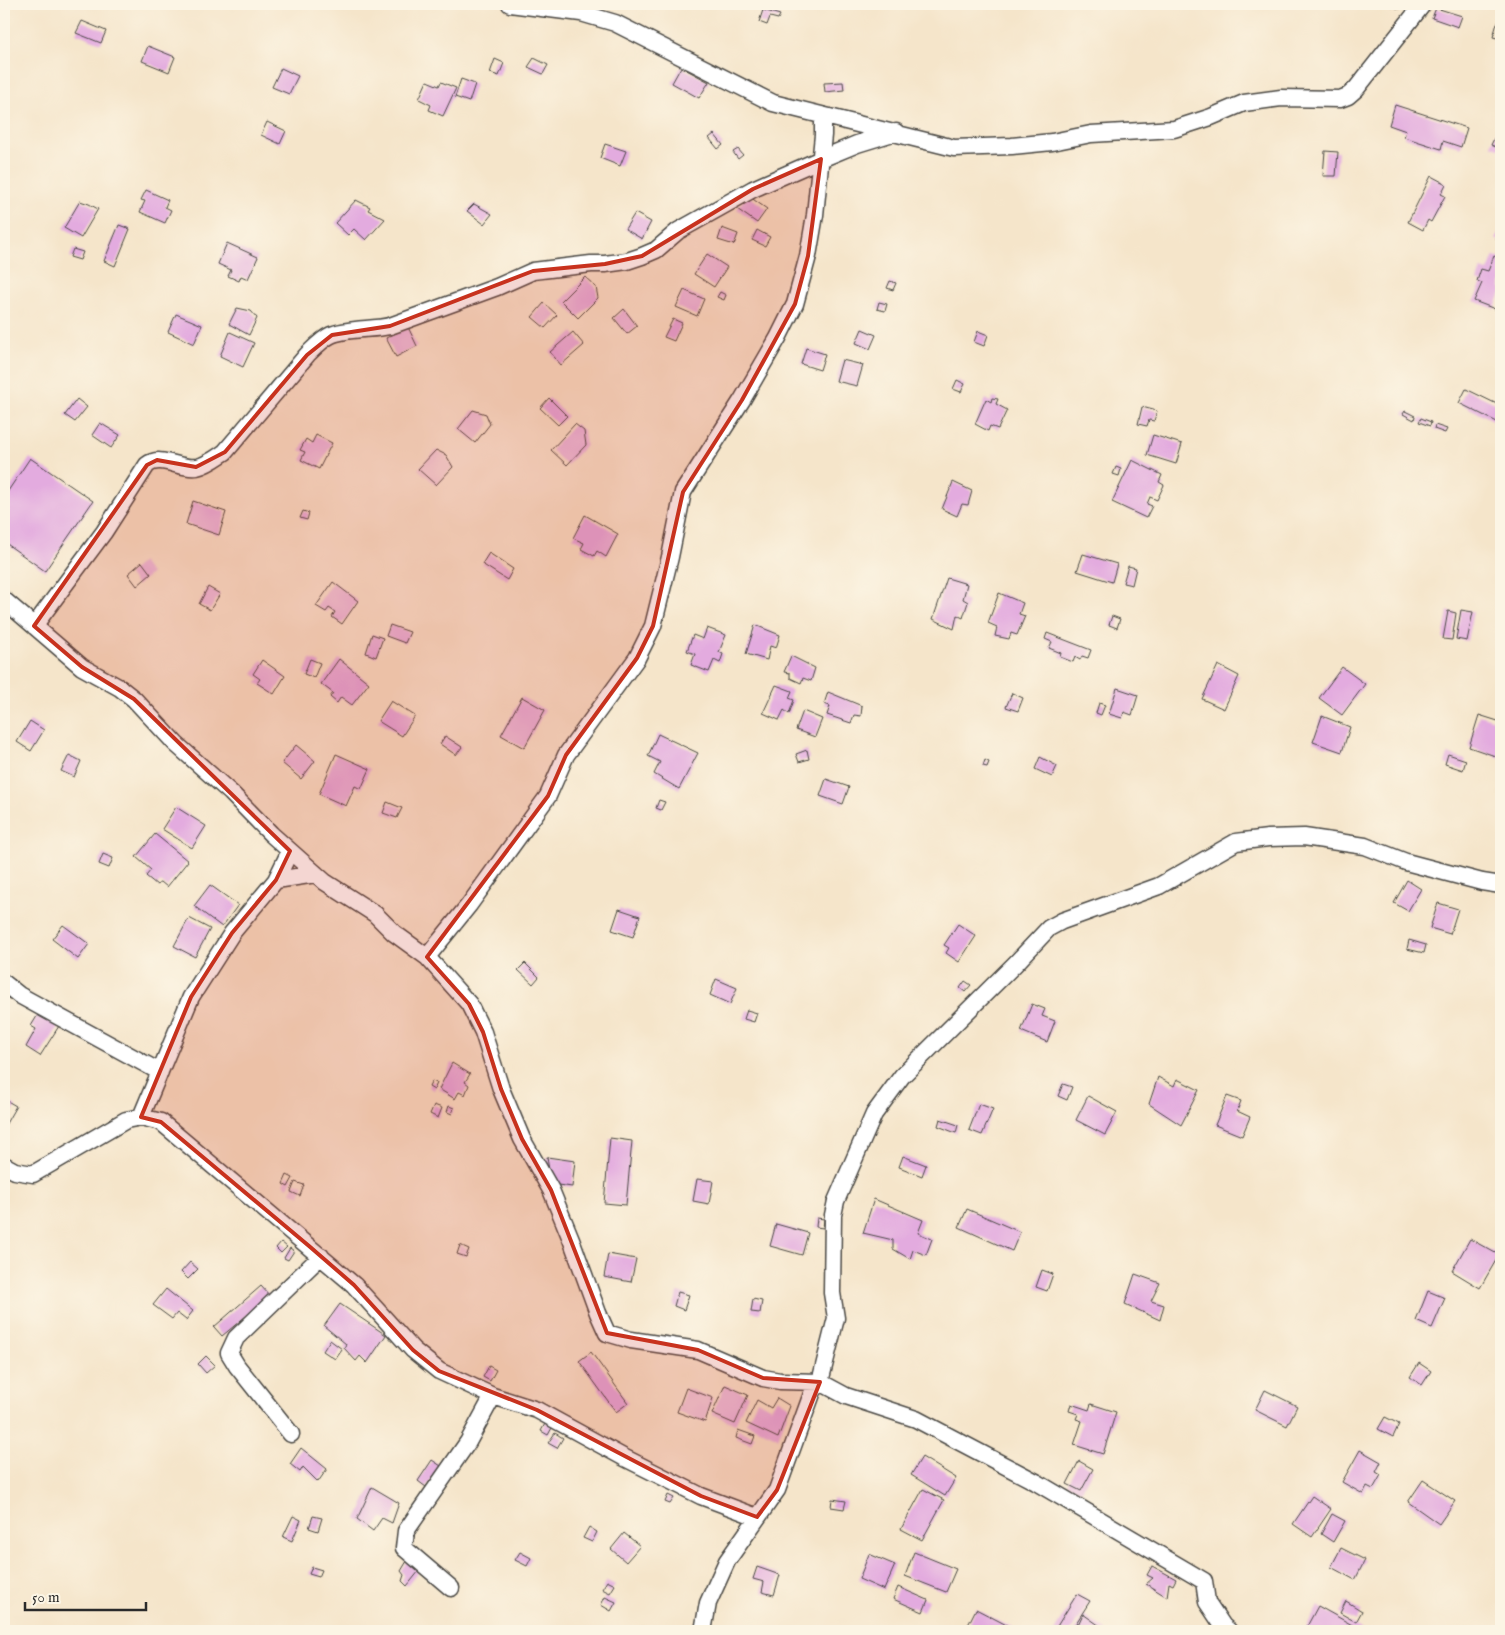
<svg xmlns="http://www.w3.org/2000/svg" width="1505" height="1635" viewBox="0 0 1505 1635" font-family="'IM FELL English',serif">
<style>
.building{fill:#e3abdf}
.lines{fill:none;stroke-linecap:round;stroke-linejoin:round}
.minor-casing{stroke:#494743;stroke-width:19}
.minor{stroke:#fff;stroke-width:16}
.marked{fill:#c8321e;fill-opacity:0.2;stroke:#c8321e;stroke-width:4;stroke-linejoin:round}
</style>
<rect width="100%" height="100%" fill="#fcf5e5"/>
<filter id="ink" filterUnits="userSpaceOnUse"><feTurbulence type="fractalNoise" baseFrequency=".02" numOctaves="2"/><feDisplacementMap in="SourceGraphic" scale="10" xChannelSelector="R" yChannelSelector="G"/><feConvolveMatrix kernelMatrix="1 2 1 2 8 2 1 2 1" color-interpolation-filters="sRGB"/></filter>
<filter id="wash" filterUnits="userSpaceOnUse"><feTurbulence type="fractalNoise" baseFrequency=".0096" numOctaves="4" result="noise"/><feDisplacementMap in="SourceGraphic" scale="20" xChannelSelector="R" yChannelSelector="G"/><feGaussianBlur stdDeviation="1.12" result="paint"/><feColorMatrix in="noise" values="0 0 0 0 0 0 0 0 0 0 0 0 0 0 0 0 0 1.4 0 .05"/><feComposite in="paint" operator="in"/></filter>
<g filter="url(#wash)">
<rect width="100%" height="100%" fill="#f5e5ca"/>
<g id="blocks">
<path class="building" d="M1384 4H1402L1400 9Z
M1436 8 1462 16 1458 27 1432 18Z
M763 10 780 15 778 19 770 17 767 25 759 22Z
M82 21 106 31 101 43 76 33Z
M1497 23 1501 24V39L1493 37Z
M148 46 175 57 169 72 142 61Z
M534 58 548 65 543 74 528 67Z
M495 59 504 63 499 76 490 73Z
M681 67 709 82 699 98 672 83Z
M281 68 298 76 289 94 272 87Z
M461 79 475 84 469 102 455 97Z
M427 81 439 86 441 82 456 88 443 116 429 110 431 105 419 99Z
M843 82 844 90 825 92 824 83Z
M1395 105 1467 128 1461 147 1443 141 1441 149 1404 137 1406 131 1389 125Z
M267 122 286 131 280 144 261 135Z
M1497 132 1501 133V149L1491 145Z
M714 134 723 145 718 149 709 138Z
M605 144 626 151 620 166 600 158Z
M738 149 743 155 738 159 733 152Z
M1325 151 1338 152 1336 176H1323Z
M1431 176 1446 184 1441 194 1445 196 1431 222 1428 220 1423 230 1408 222Z
M146 190 168 200 165 207 171 210 165 223 140 212 145 201 141 200Z
M747 195 767 209 757 223 737 209Z
M356 200 370 207 368 210 385 219 366 240 354 229 348 235 335 223Z
M80 201 89 204 98 209 81 238 64 228Z
M474 204 492 214 484 224 467 211Z
M635 213 651 222 642 239 625 229Z
M119 225 130 229 115 266 104 261Z
M1501 227V242L1496 239Z
M722 228 738 234 734 245 718 240Z
M757 230 770 237 765 246 752 240Z
M227 243 258 257 248 279 241 276 239 281 228 276 231 270 218 264Z
M73 249 83 252 80 260 70 257Z
M707 254 727 267 714 287 694 274Z
M1494 256 1501 259V293L1495 309 1474 301 1482 283 1477 281 1481 269 1488 271Z
M585 277 596 287 598 298 578 318 561 301Z
M890 281 896 283 893 290 887 288Z
M684 290 704 299 697 316 676 307Z
M720 292 726 295 724 300 717 297Z
M879 302 887 304 885 311 877 309Z
M544 303 557 315 545 328 532 317Z
M237 308 251 311 257 318 249 335 229 324Z
M624 309 637 326 627 334 614 318Z
M176 314 202 325 194 344 168 332Z
M673 319 682 323 674 341 664 337Z
M408 327 417 346 396 357 386 338Z
M862 329 876 335 870 349 856 343Z
M978 331 988 335 984 346 974 342Z
M230 332 254 343 243 367 220 356Z
M573 332 584 345 561 365 550 352Z
M806 348 825 354 820 370 801 364Z
M842 360 863 365 857 386 836 381Z
M957 380 965 384 961 392 953 389Z
M1466 389 1501 406V424L1459 403Z
M549 398 567 416 558 425 540 408Z
M992 398 998 399 996 404 1007 410 998 429 990 426 988 431 975 424 986 399 991 402Z
M77 399 87 407 75 422 65 415Z
M1142 407 1157 411 1154 421 1149 420 1147 426 1138 424Z
M473 410 486 414 490 424 475 443 458 429Z
M1405 411 1415 416 1414 420 1403 414Z
M1421 418 1431 422 1430 426 1419 422Z
M100 423 120 435 111 448 92 435Z
M575 424 584 431 586 445 567 465 551 450Z
M1435 425 1447 429 1445 433 1434 429Z
M316 435 332 443 319 469 301 460 305 452 300 450 306 439 312 443Z
M1153 435 1182 444 1176 464 1147 455Z
M436 450 446 455 453 467 436 485 418 469Z
M30 458 93 501 45 571 4 542V497Z
M1132 460 1162 475 1159 482 1164 485 1157 500 1150 497 1147 504 1152 506 1146 518 1112 502Z
M1116 467 1121 469 1119 476 1113 474Z
M953 482 972 491 968 505 962 504 957 516 942 509Z
M193 501 226 512 219 535 186 524Z
M303 511 309 513 307 520 300 518Z
M585 515 618 534 606 557 597 551 594 556 581 549 584 543 573 538Z
M489 553 513 569 507 580 482 564Z
M1083 554 1117 564 1112 582 1077 571Z
M142 562 151 574 137 586 128 574Z
M1128 566 1136 568 1132 585 1123 583Z
M947 578 967 584 963 599 968 602 963 618 957 615 954 629 933 619Z
M333 582 358 601 342 624 332 617 335 612 329 608 326 612 316 606Z
M208 587 220 594 210 610 199 604Z
M999 593 1023 603 1019 614 1025 616 1017 635 1011 633 1009 639 995 636 997 627 988 623Z
M1461 610 1473 612 1467 641 1456 639Z
M1448 611 1456 613 1452 640 1443 639Z
M1112 616 1120 619 1117 628 1109 625Z
M390 625 410 632 405 643 386 636Z
M755 625 780 635 776 648 770 646 767 660 746 654Z
M707 628 726 635 719 652 723 654 720 663 714 660 709 672 691 665 695 654 687 651 693 635 703 639Z
M1047 633 1091 650 1088 658 1082 656 1080 660 1075 657 1073 662 1060 657 1061 653 1049 648 1052 642 1045 639Z
M372 634 383 638 376 657 366 653Z
M791 656 815 668 811 681 803 678 801 683 790 678V673L784 672Z
M310 659 320 663 314 678 304 674Z
M339 659 369 683 352 705 341 697 337 703 330 697 333 693 321 684Z
M262 660 285 676 274 694 257 683 260 679 253 674Z
M1218 665 1239 676 1224 709 1202 699Z
M1342 667 1365 684 1342 715 1319 698Z
M776 685 792 691 789 698 794 700 789 714 784 710 779 720 763 713Z
M1117 688 1138 695 1132 715 1124 712 1122 718 1109 714Z
M828 692 862 706 861 716 854 715 851 723 827 715 830 706 824 704Z
M1012 693 1023 698 1018 711 1006 707Z
M522 697 545 710 524 748 501 735Z
M391 701 415 716 402 736 378 721Z
M1099 703 1105 705 1101 715 1096 713Z
M803 711 822 719 815 737 796 730Z
M1479 715 1501 722V758L1469 747Z
M1322 716 1350 727 1342 752 1313 742Z
M30 721 44 730 31 751 17 742Z
M658 734 698 753 679 789 654 774 660 762 648 756Z
M445 736 462 747 456 755 440 744Z
M296 745 315 761 301 779 282 763Z
M807 750 809 759 799 762 796 754Z
M336 754 370 769 361 789 355 786 346 806 319 794Z
M1448 754 1466 760 1463 770 1445 764Z
M69 755 81 761 74 777 61 771Z
M1040 757 1057 766 1052 777 1035 769Z
M985 760 989 762 987 767 983 766Z
M826 779 849 787 843 804 820 796Z
M659 800 665 802 661 810 656 808Z
M387 802 402 808 397 818 383 813Z
M176 807 206 826 192 848 162 829Z
M155 834 188 861 167 887 161 882 157 885 146 876 151 870 136 857Z
M103 854 113 858 109 868 99 864Z
M1407 880 1421 889 1408 911 1394 903Z
M210 885 238 905 222 927 194 906Z
M1438 903 1458 909 1450 934 1430 928Z
M619 909 640 916 633 937 612 930Z
M189 918 210 929 195 957 174 946Z
M958 924 976 936 959 962 946 953 949 948 944 945Z
M63 925 89 944 78 959 52 939Z
M1409 940 1426 945 1424 953 1407 949Z
M525 963 539 977 533 984 518 970Z
M716 979 737 988 730 1004 710 995Z
M965 981 971 985 965 992 960 988Z
M1032 1004 1045 1009 1042 1016 1055 1021 1047 1042 1021 1031Z
M747 1010 757 1013 754 1022 744 1019Z
M39 1013 59 1026 40 1056 26 1047 36 1029 31 1026Z
M452 1063 470 1074 465 1082 469 1085 465 1095 459 1092 455 1099 439 1089Z
M1158 1077 1174 1086 1177 1079 1199 1090 1181 1125 1149 1104Z
M432 1081 437 1083 434 1090 429 1087Z
M1063 1084 1072 1087 1067 1100 1058 1096Z
M1088 1096 1117 1112 1105 1135 1076 1120Z
M1227 1096 1241 1101 1237 1111 1250 1117 1242 1136 1215 1125Z
M4 1099 16 1106 4 1127Z
M979 1104 993 1109 982 1135 969 1130Z
M434 1105 442 1108 438 1118 430 1114Z
M449 1106 454 1108 452 1114 447 1112Z
M940 1119 958 1125 956 1133 938 1126Z
M610 1138 632 1141 626 1205 604 1203Z
M903 1156 926 1165 922 1176 899 1167Z
M547 1157 575 1161 572 1187 551 1184Z
M287 1175 293 1178 288 1187 283 1184Z
M697 1179 713 1181 709 1204 693 1201Z
M295 1182 304 1185 300 1196 291 1192Z
M874 1199 923 1220 918 1233 932 1239 926 1255 913 1250 910 1259 893 1249V1240L863 1233Z
M967 1209 1020 1232 1012 1251 959 1227Z
M817 1218 824 1219 823 1228 816 1227Z
M776 1224 808 1233 802 1255 770 1246Z
M1470 1239 1499 1255 1480 1288 1452 1271Z
M281 1242 287 1247 281 1253 276 1248Z
M460 1245 469 1249 466 1257 457 1254Z
M290 1248 294 1251 288 1260 284 1258Z
M608 1254 636 1259 631 1282 604 1277Z
M190 1262 198 1269 188 1279 181 1272Z
M1042 1270 1053 1274 1047 1291 1036 1287Z
M1135 1274 1160 1283 1151 1301 1164 1305 1160 1320 1125 1304Z
M261 1286 270 1296 222 1336 214 1327Z
M166 1289 193 1311 186 1320 177 1313 172 1319 153 1305Z
M1428 1291 1445 1298 1432 1328 1416 1321Z
M678 1292 689 1295 684 1310 674 1306Z
M753 1299 762 1301 760 1313 751 1312Z
M340 1304 386 1335 367 1363 360 1356 356 1361 344 1348 346 1344 324 1326Z
M330 1340 342 1349 335 1359 323 1351Z
M591 1352 628 1403 616 1412 579 1361Z
M206 1356 215 1365 206 1373 198 1364Z
M1419 1363 1431 1371 1422 1385 1410 1377Z
M489 1366 496 1370 490 1381 483 1377Z
M725 1385 748 1395 735 1424 712 1414Z
M686 1388 713 1398 705 1422 677 1412Z
M1265 1390 1297 1406 1287 1426 1255 1410Z
M777 1398 790 1406 778 1438 746 1423 757 1400 771 1408Z
M1071 1404 1089 1410 1091 1404 1116 1412 1103 1454 1074 1445 1082 1421 1076 1419 1078 1414 1069 1411Z
M1385 1417 1399 1424 1393 1437 1378 1429Z
M546 1422 553 1426 548 1435 541 1431Z
M738 1430 755 1436 752 1444 736 1438Z
M555 1433 563 1438 557 1448 548 1443Z
M301 1448 327 1469 318 1482 303 1467 300 1472 290 1464Z
M1360 1450 1381 1462 1376 1472 1381 1475 1373 1489 1367 1486 1363 1494 1342 1482Z
M922 1457 956 1478 945 1496 911 1475Z
M432 1460 441 1466 426 1487 418 1481Z
M1079 1461 1093 1469 1081 1491 1067 1484Z
M1423 1480 1455 1501 1439 1524 1408 1502Z
M372 1487 399 1503 392 1523 382 1518 373 1531 357 1519Z
M923 1489 944 1500 922 1540 901 1529Z
M668 1495 674 1498 670 1504 665 1502Z
M1312 1496 1331 1509 1312 1537 1293 1524Z
M832 1499 846 1501 844 1509 831 1507Z
M1332 1514 1345 1521 1333 1542 1321 1534Z
M293 1516 301 1520 292 1541 283 1537Z
M313 1516 322 1518 318 1531 309 1528Z
M589 1527 597 1532 592 1542 583 1538Z
M624 1533 640 1546 626 1562 611 1549Z
M1341 1548 1365 1560 1355 1580 1331 1567Z
M520 1552 531 1558 527 1566 515 1560Z
M914 1552 956 1569 946 1592 905 1576Z
M869 1554 895 1565 884 1590 859 1579Z
M407 1561 419 1571 407 1586 402 1581 404 1575 401 1571Z
M1152 1566 1176 1579 1173 1585 1169 1583 1167 1597 1146 1584 1153 1578 1147 1575Z
M312 1567 322 1570 319 1577 309 1574Z
M757 1567 780 1575 774 1595 762 1592 764 1582 753 1579Z
M607 1581 615 1585 610 1593 602 1589Z
M898 1587 928 1600 923 1612 893 1599Z
M1077 1594 1090 1601 1071 1631H1054Z
M605 1597 616 1602 611 1611 601 1605Z
M1346 1601 1362 1611 1356 1622 1340 1613Z
M1318 1606 1363 1631H1307L1305 1630Z
M976 1609 1018 1631H965Z
M1083 1614 1107 1631H1075Z"/>
</g>
</g>
<g filter="url(#ink)">
<use href="#blocks" fill-opacity="0" stroke="#494743" stroke-width="1"/>
<g class="lines">
<defs>
<path id="minor" d="M510 4 581 13 615 23 773 103 954 148 1012 146 1052 142 1091 134 1174 129 1211 117 1244 103 1281 98 1340 99 1348 96 1356 89 1423 4
M4 600 82 667 120 688 134 699 176 744 231 793 271 834 325 882 375 914 394 933 427 957 469 1004 483 1032 501 1089 522 1139 551 1190 571 1239 598 1313 607 1333 631 1340 698 1350 763 1378 780 1381 820 1382 846 1396 916 1419 1036 1482 1204 1581 1207 1602 1223 1626 1229 1631
M34 626 104 532 147 465C161 454 180 470 197 467 207 465 216 458 225 452L307 355C314 348 322 339 331 335 347 328 372 330 390 326L497 287 533 271 591 264H605L627 261 642 256 656 250 678 231 753 189 821 159 857 144 896 132
M276 880 316 874
M427 957 469 905 548 796 566 755 637 658 653 626 670 557 683 492 742 400 778 338 795 304 808 256 815 215 823 135V116
M4 983 19 995 160 1072
M141 1117 191 997 232 933 276 880 290 851
M4 1165 15 1171 33 1174 126 1120 141 1117 161 1122 354 1285 413 1350 439 1371 493 1396 537 1410 623 1457 701 1496 757 1517
M291 1434 237 1366 229 1353 236 1338 321 1256
M451 1588 404 1548 406 1531 468 1442 493 1396
M703 1631 708 1603 727 1561 777 1490 813 1391 820 1382 836 1318 832 1293 833 1215 836 1201 874 1114 902 1076 1015 964 1049 928 1062 921 1159 886 1236 842 1268 838 1304 837 1365 846 1406 862 1482 882 1501 885"/>
</defs>
<use href="#minor" class="minor-casing"/>
<use href="#minor" class="minor"/>
</g>
</g>
<path class="marked" d="M821 159 808 256 795 304 742 400 683 492 653 626 637 658 566 755 548 796 427 957 469 1004 483 1032 501 1089 522 1139 551 1190 607 1333 698 1350 763 1378 820 1382 777 1490 757 1517 701 1496 537 1410 439 1371 413 1350 354 1285 309 1246 161 1122 141 1117 191 997 232 933 276 880 290 851 134 699 82 667 34 626 147 465 157 460 196 467 225 452 307 355 332 335 390 326 533 271 605 264 642 256 753 189Z"/>
<rect width="1505" height="1635" fill="none" stroke="#fcf5e5" stroke-width="20"/>
<path d="M25 1602v8h121v-8" fill="none" stroke="#2b2b2b" stroke-width="2.5"/>
<text x="32" y="1602" font-size="15" fill="#2b2b2b" stroke="#fcf5e5" stroke-width="4" paint-order="stroke">50 m</text>
</svg>
